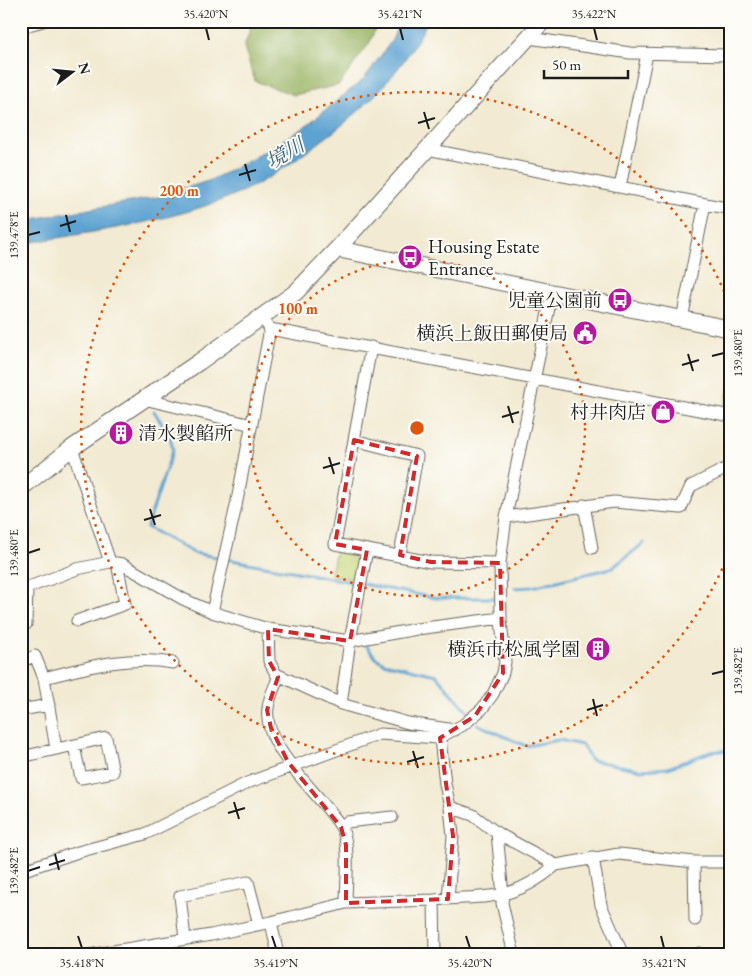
<svg xmlns="http://www.w3.org/2000/svg" width="752" height="976" viewBox="0 0 752 976" font-family="'EB Garamond','Noto Serif JP',serif">
<style>
.green{fill:#c4d577;stroke:#70784a}
.forest{fill:#9bb668;stroke:#5c6942}
.water{fill:#5da3d2;stroke:#3c6077}
.lines{fill:none;stroke-linecap:round;stroke-linejoin:round}
.stream{stroke:#5da3d2;stroke-width:3}
.street-casing{stroke:#67645c;stroke-width:13}
.secondary-casing{stroke:#67645c;stroke-width:18}
.street{stroke:#fff;stroke-width:11}
.secondary{stroke:#fff;stroke-width:16}
.marked{fill:none;stroke:#d62828;stroke-width:4;stroke-dasharray:10 6;stroke-linejoin:round}
.ticks{fill:none;stroke:#1c1c1c;stroke-width:2}
.ring{fill:none;stroke:#de560d;stroke-width:2.5;stroke-dasharray:2.5 5}
.labels{text-anchor:middle;stroke-width:4;stroke-linejoin:round;paint-order:stroke}
.poi-label{font-size:19px;fill:#1c1c1c;stroke:#fdfcf7;text-anchor:end}
.water-label{font-size:20px;font-style:italic;fill:#3c6077;stroke:#fdfcf7}
.centre{fill:#de560d;stroke:#fdfcf7;stroke-width:2.5}
.ring-label{font-size:15px;text-anchor:middle;font-weight:bold;fill:#de560d;stroke:#fdfcf7;stroke-width:4;stroke-linejoin:round;paint-order:stroke}
.neatline{fill:none;stroke:#1c1c1c;stroke-width:2}
.ticks-label{font-size:12px;text-anchor:middle;fill:#1c1c1c}
</style>
<rect width="100%" height="100%" fill="#fdfcf7"/>
<filter id="ink" filterUnits="userSpaceOnUse"><feTurbulence type="fractalNoise" baseFrequency=".02" numOctaves="2"/><feDisplacementMap in="SourceGraphic" scale="10" xChannelSelector="R" yChannelSelector="G"/><feConvolveMatrix kernelMatrix="1 2 1 2 8 2 1 2 1" color-interpolation-filters="sRGB"/></filter>
<filter id="wash" filterUnits="userSpaceOnUse"><feTurbulence type="fractalNoise" baseFrequency=".0096" numOctaves="4" result="noise"/><feDisplacementMap in="SourceGraphic" scale="20" xChannelSelector="R" yChannelSelector="G"/><feGaussianBlur stdDeviation="1.12" result="paint"/><feColorMatrix in="noise" values="0 0 0 0 0 0 0 0 0 0 0 0 0 0 0 0 0 1.4 0 .05"/><feComposite in="paint" operator="in"/></filter>
<g filter="url(#wash)">
<rect width="100%" height="100%" fill="#f2ead2"/>
<path class="green" d="M731 376V409L724 408Z
M336 550 362 557 358 580 331 575Z"/>
<path class="forest" d="M253 21H378L370 42 339 85 294 95 255 81 244 47Z"/>
<path class="water" d="M400 21H428C402 71 369 106 324 139 298 158 271 179 241 192 172 223 95 231 21 244V221L158 197 211 180 250 160 302 129 364 79 392 40Z"/>
<g class="lines">
<path class="stream" d="M154 411 170 437 173 449 147 527 194 553 357 583
M363 584 435 598H494
M515 588 532 587 612 568 644 543
M364 643 376 658 384 663 436 675 468 712
M477 724 526 746 559 740 582 745 591 760 641 770 668 768 710 752 731 750"/>
</g>
</g>
<g filter="url(#ink)">
<g class="lines">
<defs>
<path id="street" d="M21 27 43 21
M529 38 630 53 731 55
M427 149 731 209
M620 187 647 54
M682 319 705 204
M270 329 731 416
M371 347 335 544 431 562 500 563
M144 399 252 425
M354 440 417 456 400 555
M72 448 110 562 122 564 183 599 212 612 268 629 350 641 417 629 501 618
M584 505 592 548
M506 517 614 502 681 508 691 486 731 466
M367 550 350 641 341 704 408 723 455 730
M21 590 77 569 110 562
M212 612 236 506 270 329 266 323
M77 621 125 604 117 563
M21 626 26 624 27 590
M268 629 269 661 276 674 341 704
M21 661 35 656 44 678 56 749
M279 676C275 686 269 697 268 708 262 748 322 795 341 827 351 845 346 882 346 903
M44 678C88 667 127 655 173 663
M21 710 49 705
M440 738 445 784 450 807 473 815 497 833 556 865 619 854 694 862H731
M21 757 106 738 113 772 81 778 74 746
M341 827 347 822 392 817
M497 833 503 895 502 903 514 955
M593 857 601 905 623 955
M694 862 695 920
M21 871 78 852 145 834 247 783 380 734 438 738 463 725 482 709 493 694 503 673 505 662 501 620 500 563 506 517 552 293
M448 899 453 836 450 807
M434 900C487 895 512 903 556 865
M271 922 278 955
M185 939 180 896 248 882 259 924
M699 953 700 955
M89 955 211 935 271 922 346 903 434 900 435 955"/>
<path id="secondary" d="M337 249 731 329
M21 488 72 448 199 362 296 292 337 249 543 21"/>
</defs>
<use href="#street" class="street-casing"/>
<use href="#secondary" class="secondary-casing"/>
<use href="#street" class="street"/>
<use href="#secondary" class="secondary"/>
</g>
</g>
<path class="marked" d="M354 440 417 456 400 555 431 562 500 563 503 673 475 716 440 738 453 836 448 899 346 903V845L341 827 288 762 271 728 267 710 278 677 269 661 268 629 350 641 367 550 335 544Z"/>
<path class="ticks" d="M206 28 209 40M400 28 403 40M594 28 597 40M424 112 429 129M418 123 435 118M245 164 250 181M239 175 256 170M66 215 70 232M60 226 76 221M28 235 40 232M688 354 693 371M712 356 724 353M682 365 699 360M508 406 513 423M502 417 519 412M329 457 334 474M323 468 340 463M150 509 155 525M144 520 161 515M28 553 40 549M712 674 724 671M593 699 597 716M587 710 603 705M413 751 418 768M407 762 424 757M234 802 239 819M228 813 245 808M55 854 59 870M49 865 65 860M28 871 40 867M78 936 82 948M272 936 276 948M466 936 470 948M661 936 664 948"/>
<g class="ring">
<circle cx="417" cy="428" r="168"/>
<path d="M731 548A336 336 0 1 1 731 308"/>
</g>
<defs>
<symbol id="bus-disc" viewBox="-11 -11 22 22"><circle r="9.5" fill="#b5179e" stroke="#fdfcf7"/><path d="M-5-6H5V4H4V6H2V4H-2V6H-4V4H-5ZM-3.5-4V0h7V-4ZM-3.5 1.2v1.5H-2V1.2ZM2 1.2v1.5H3.5V1.2Z" fill="#fff"/></symbol>
<symbol id="civic-disc" viewBox="-11 -11 22 22"><circle r="9.5" fill="#b5179e" stroke="#fdfcf7"/><path d="M-.6-6.5H3V-4.5H.6V-3L4-1V1h2V6H-6V1h2V-1L-.6-3ZM-1.2 2.5V6h2.4V2.5Z" fill="#fff"/></symbol>
<symbol id="shop-disc" viewBox="-11 -11 22 22"><circle r="9.5" fill="#b5179e" stroke="#fdfcf7"/><path d="M-5-2.5h2.3a2.7 3.5 0 0 1 5.4 0H5L5.5 6h-11ZM-1.5-2.5h3a1.5 2.3 0 0 0-3 0Z" fill="#fff"/></symbol>
<symbol id="building-disc" viewBox="-11 -11 22 22"><circle r="9.5" fill="#b5179e" stroke="#fdfcf7"/><path d="M-4-6H4V6H1V3H-1V6H-4ZM-2.5-4.3h1.7v1.8h-1.7ZM.8-4.3h1.7v1.8H.8ZM-2.5-1h1.7V.8h-1.7ZM.8-1h1.7V.8H.8Z" fill="#fff"/></symbol>
</defs>
<g fill-rule="evenodd">
<use href="#bus-disc" x="396" y="243" width="28" height="28"/>
<use href="#bus-disc" x="606" y="286" width="28" height="28"/>
<use href="#civic-disc" x="571" y="319" width="28" height="28"/>
<use href="#shop-disc" x="649" y="398" width="28" height="28"/>
<use href="#building-disc" x="107" y="419" width="28" height="28"/>
<use href="#building-disc" x="584" y="635" width="28" height="28"/>
</g>
<g class="labels">
<g class="poi-label">
<text x="428" y="253" text-anchor="start">Housing Estate<tspan x="428" dy="22">Entrance</tspan></text>
<text x="602" y="307">児童公園前</text>
<text x="568" y="340">横浜上飯田郵便局</text>
<text x="646" y="419">村井肉店</text>
<text x="138" y="440" text-anchor="start">清水製餡所</text>
<text x="580" y="656">横浜市松風学園</text>
</g>
<g class="water-label">
<text transform="translate(285 153) rotate(-30)" y="7">境川</text>
</g>
</g>
<circle cx="417" cy="428" r="8" class="centre"/>
<g class="ring-label">
<text x="179" y="196">200 m</text>
<text x="298" y="314">100 m</text>
</g>
<rect width="752" height="976" fill="none" stroke="#fdfcf7" stroke-width="55"/>
<g transform="translate(72 72) rotate(74)" stroke="#fdfcf7" stroke-width="4" paint-order="stroke">
<path d="M0-4L9 19L0 12L-9 19Z" fill="#1c1c1c"/>
<text y="-8" font-size="14" font-weight="bold" text-anchor="middle" fill="#1c1c1c">N</text>
</g>
<path d="M544 70v8h84v-8" fill="none" stroke="#1c1c1c" stroke-width="2.5"/>
<text x="552" y="70" font-size="15" fill="#1c1c1c" stroke="#fdfcf7" stroke-width="4" paint-order="stroke">50 m</text>
<rect x="28" y="28" width="696" height="920" class="neatline"/>
<g class="ticks-label">
<text x="206" y="18">35.420°N</text>
<text x="400" y="18">35.421°N</text>
<text x="594" y="18">35.422°N</text>
<text transform="translate(14 235) rotate(-90)" y="4">139.478°E</text>
<text transform="translate(738 353) rotate(-90)" y="4">139.480°E</text>
<text transform="translate(14 553) rotate(-90)" y="4">139.480°E</text>
<text transform="translate(738 671) rotate(-90)" y="4">139.482°E</text>
<text transform="translate(14 871) rotate(-90)" y="4">139.482°E</text>
<text x="82" y="967">35.418°N</text>
<text x="276" y="967">35.419°N</text>
<text x="470" y="967">35.420°N</text>
<text x="664" y="967">35.421°N</text>
</g>
</svg>
